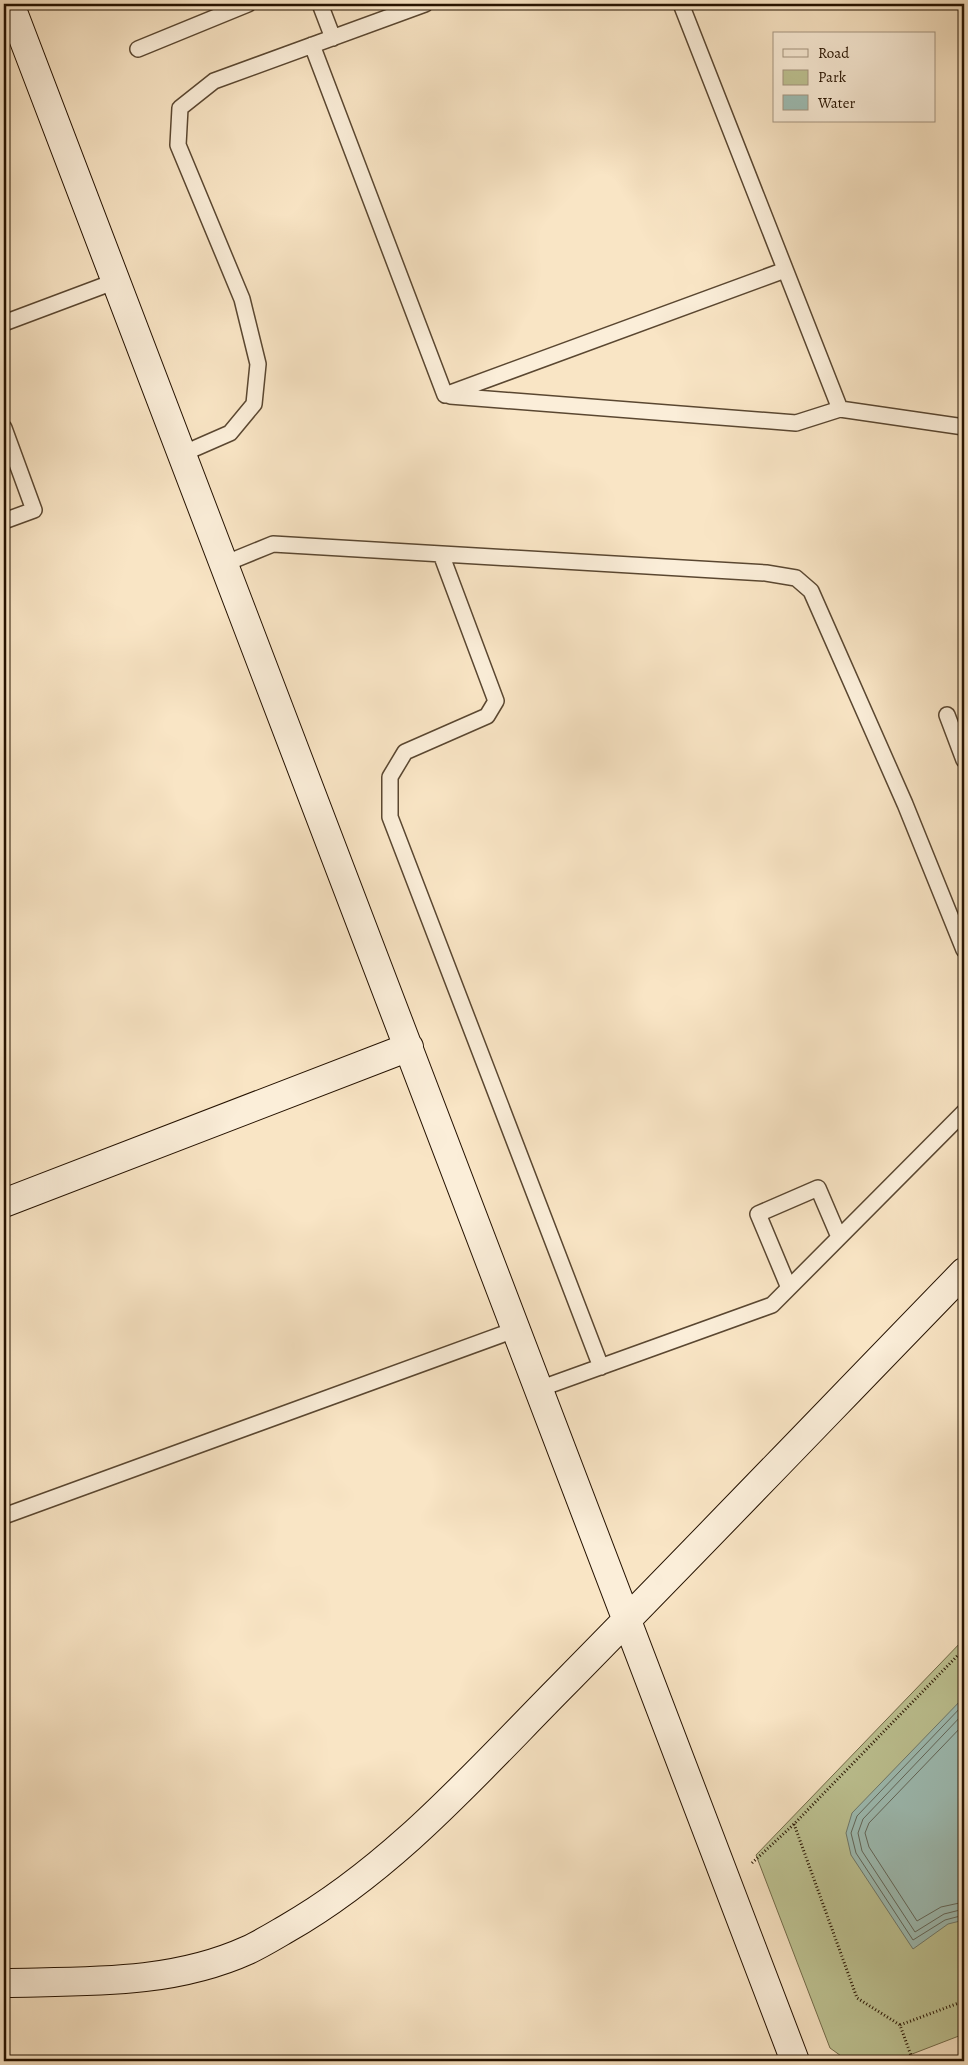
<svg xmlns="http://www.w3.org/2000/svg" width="968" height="2065" viewBox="0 0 968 2065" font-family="Alegreya,serif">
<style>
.green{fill:#bec494;stroke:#726b4a}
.water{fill:#9ebfb7;stroke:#6e7a6e}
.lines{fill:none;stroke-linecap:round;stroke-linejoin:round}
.shore{stroke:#62685c;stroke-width:1}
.lane-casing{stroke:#5a4731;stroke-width:18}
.secondary-casing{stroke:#251200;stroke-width:30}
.path{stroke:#251200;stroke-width:3;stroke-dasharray:1 2.5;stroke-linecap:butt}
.lane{stroke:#fbeed9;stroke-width:15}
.secondary{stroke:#fbeed9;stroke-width:28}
</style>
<rect width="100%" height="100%" fill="#f9e5c5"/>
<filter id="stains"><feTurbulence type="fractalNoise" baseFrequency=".004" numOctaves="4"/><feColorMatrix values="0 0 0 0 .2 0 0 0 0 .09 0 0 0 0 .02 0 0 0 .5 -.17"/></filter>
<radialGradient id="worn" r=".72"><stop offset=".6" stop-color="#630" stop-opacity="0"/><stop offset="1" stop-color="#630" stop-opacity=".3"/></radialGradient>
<path class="green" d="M964 1639V2034L894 2061H848L830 2048 756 1855Z"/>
<path class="water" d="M964 1697V1920L948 1924 913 1949 851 1855 846 1833 852 1813Z"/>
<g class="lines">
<path class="shore" d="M964 1704 857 1816 851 1833 856 1853 913 1940 945 1920 964 1915
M964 1713 863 1819 858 1833 862 1851 915 1932 944 1914 964 1909
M964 1724 869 1823 865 1833 869 1847 917 1921 941 1907 964 1902"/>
<defs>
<path id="lane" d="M320 4 333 38
M681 4 840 409
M312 45 445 395 785 270
M138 49 248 4
M4 323 116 281
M450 396 796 423 840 409 964 427
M4 428 34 510 4 521
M182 454 230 433 254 404 258 364 242 299 178 145 180 108 214 81 425 4
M441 554 496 701 487 716 405 752 390 777V817L601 1367
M224 564 273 544 766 573 796 578 811 591 905 804 964 950
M947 715 964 760
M789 1288 758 1214 818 1188 839 1237
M539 1389 772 1305 964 1112
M4 1516 517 1329"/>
<path id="secondary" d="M10 4 795 2061
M4 1203 409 1047
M4 1983C87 1981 171 1985 248 1950 261 1944 274 1936 286 1929 393 1868 475 1774 561 1687 696 1550 830 1410 964 1272"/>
</defs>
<use href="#lane" class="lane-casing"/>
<use href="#secondary" class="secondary-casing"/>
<path class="path" d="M794 1824 857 1998 900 2025
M752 1863 794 1824 964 1649
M913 2061 900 2025 964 2001"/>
<use href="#lane" class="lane"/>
<use href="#secondary" class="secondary"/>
</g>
<rect width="968" height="2065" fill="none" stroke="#f9e5c5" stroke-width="20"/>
<rect x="5" y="5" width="958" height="2055" fill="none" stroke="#251200" stroke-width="2.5"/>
<rect x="10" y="10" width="948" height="2045" fill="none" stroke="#251200"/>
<rect x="773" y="32" width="162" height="90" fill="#fbeed9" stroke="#a59682"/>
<rect x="783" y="49" width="25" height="8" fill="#fbeed9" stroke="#a59682"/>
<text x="818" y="58" font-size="15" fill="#251200">Road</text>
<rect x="783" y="70" width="25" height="15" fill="#bec494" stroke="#a59682"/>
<text x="818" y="82" font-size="15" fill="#251200">Park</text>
<rect x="783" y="95" width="25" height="15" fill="#9ebfb7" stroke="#a59682"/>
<text x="818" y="108" font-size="15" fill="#251200">Water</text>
<rect width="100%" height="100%" filter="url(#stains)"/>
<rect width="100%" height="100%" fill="url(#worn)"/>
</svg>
